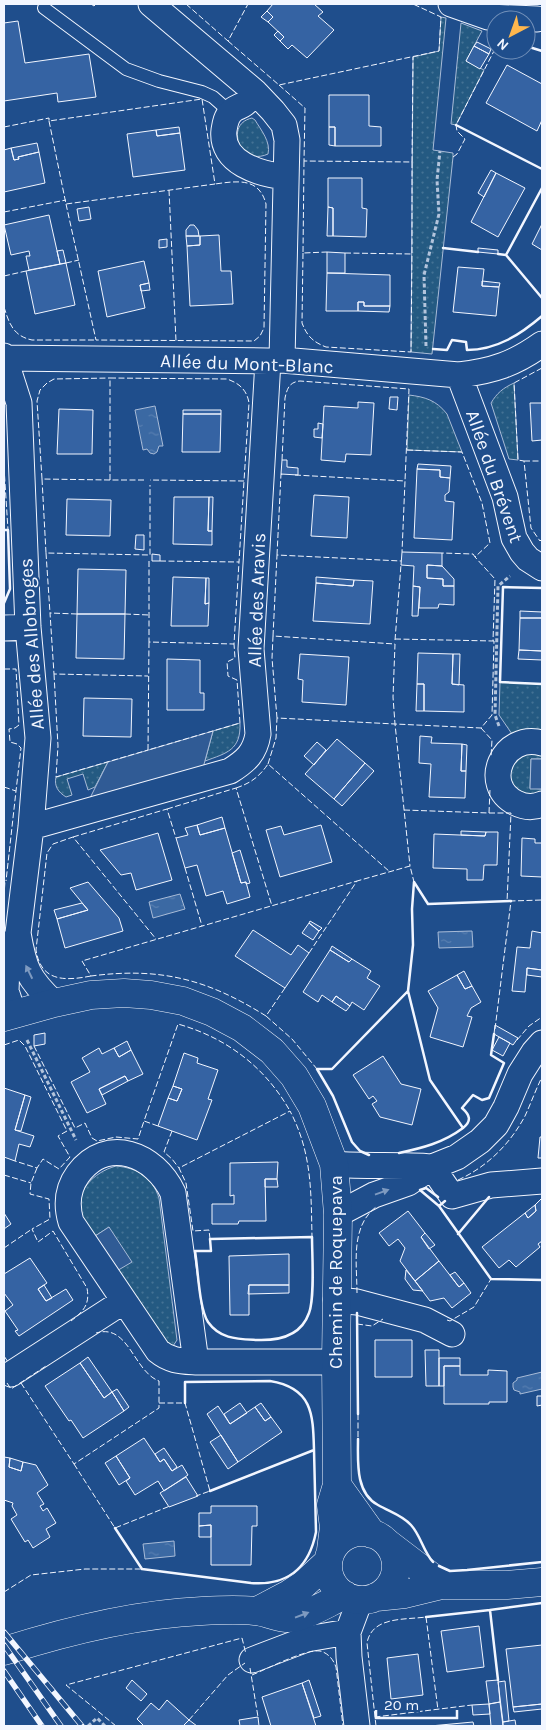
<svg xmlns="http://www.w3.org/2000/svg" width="546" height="1730" viewBox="0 0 546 1730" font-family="Karla,sans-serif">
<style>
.grass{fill:url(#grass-dots);stroke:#a8bbd7}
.parking{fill:#305b95;stroke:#a8bbd7}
.water{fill:url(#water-ripples);stroke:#a8bbd7}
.building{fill:#3563a3;stroke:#f2f6ff}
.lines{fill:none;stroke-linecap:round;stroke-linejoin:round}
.lane-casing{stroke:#f2f6ff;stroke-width:14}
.street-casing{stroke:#f2f6ff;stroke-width:27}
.secondary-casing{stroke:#f2f6ff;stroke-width:29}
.path{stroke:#b3c4dc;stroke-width:3;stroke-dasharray:4 2.5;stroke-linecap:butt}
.lane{stroke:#1f4e8c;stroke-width:12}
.street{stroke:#1f4e8c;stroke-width:25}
.secondary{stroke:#1f4e8c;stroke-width:28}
.rail-casing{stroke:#f2f6ff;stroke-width:5.5}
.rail{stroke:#1f4e8c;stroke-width:4;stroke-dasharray:11;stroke-linecap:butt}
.fence{stroke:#f2f6ff;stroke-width:1;stroke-dasharray:6 2.5;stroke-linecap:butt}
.wall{stroke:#f2f6ff;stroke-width:2.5}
.oneway{fill:#7e9ac0}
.labels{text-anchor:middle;stroke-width:4;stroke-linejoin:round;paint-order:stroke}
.street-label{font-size:19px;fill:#f2f6ff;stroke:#1f4e8c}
</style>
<defs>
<pattern id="grass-dots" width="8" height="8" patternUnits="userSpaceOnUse" patternTransform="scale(1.25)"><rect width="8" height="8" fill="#245a82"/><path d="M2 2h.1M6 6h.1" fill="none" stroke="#447295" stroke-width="1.8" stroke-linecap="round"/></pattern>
<pattern id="water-ripples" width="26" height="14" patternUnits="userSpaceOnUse" patternTransform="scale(1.25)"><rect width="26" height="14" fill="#3b69a3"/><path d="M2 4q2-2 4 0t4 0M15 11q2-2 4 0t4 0" fill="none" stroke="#587fb1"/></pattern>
</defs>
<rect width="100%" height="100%" fill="#1f4e8c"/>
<path class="grass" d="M441 17 446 18 433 150 453 153V157L432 354 411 352 413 57 439 51Z
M461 23 482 31 466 61 484 70 456 125 451 124Z
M252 118 255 120C261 130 271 142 268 154 240 167 224 124 252 118Z
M514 383 518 460 509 459 491 403C497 393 503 388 514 383Z
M409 395C425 397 436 400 447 414L462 452 407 450Z
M500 682 542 684V735L512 734 499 715Z
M240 723C241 750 227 753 205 761L213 731Z
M542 753V759H531L530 788 542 789V793L526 797 511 786 508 768 518 754Z
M108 762 95 787 88 790 83 774 67 779 72 795 66 797C58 792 54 786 56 777Z
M116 1166C138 1168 152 1177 159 1198L177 1340 173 1346 169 1348 115 1272 109 1227 92 1238C88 1232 83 1224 81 1217 73 1192 94 1172 116 1166Z"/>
<path class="parking" d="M213 731 203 768 89 800 108 762Z
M531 759H542V789H530Z
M109 1227 132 1262 115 1272 92 1238Z"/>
<path class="water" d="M155 406 163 446H159L157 452 154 454 150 453 147 449 143 450 135 410Z
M180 894 185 909 153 918 149 902Z
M472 931 473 947 439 948 438 932Z
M542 1372V1389L520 1394V1392L514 1390 513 1387V1383L517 1380V1378Z
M174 1541 175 1556 145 1559 143 1544Z"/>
<path class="building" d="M273 4H314L323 12 318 16 334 30 307 58 292 45 288 49 280 41 284 37 268 22 273 17 267 11Z
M267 11 273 17 268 22 261 17Z
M18 21 25 63 89 54 96 97 58 102 57 93 4 101V23Z
M278 31 284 37 280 41 274 35Z
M477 42 491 49 489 54 474 46Z
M474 46 489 54 480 69 466 61Z
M507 65 542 84V120L537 131 486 103Z
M329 95H369V126L381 127V146H335V127H329Z
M179 127 180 133 157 136 156 130Z
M329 127H335V146L329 145Z
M156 130 157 136 180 133 185 170 133 177 127 134Z
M37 143 39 152 18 157 19 159 14 160 11 148Z
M11 148 14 160 19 159 18 157 39 152 45 183 4 192V150Z
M491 170 496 173 484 197 478 193Z
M496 173 525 188 498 237 471 222Z
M328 178H362V208L367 209 366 237 333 236V208L328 207Z
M89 207 91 219 79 221 77 209Z
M328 207 333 208V236H327Z
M49 215 60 264 29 270 26 256H30L29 251 11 255 4 225Z
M542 224V250L532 244Z
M190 225H194L198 230 199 236H186V230Z
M219 235 221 271H231L233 304 190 306 187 246 200 245V236Z
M186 236H200V245L187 246Z
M167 239V247L159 248V240Z
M478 248 498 250V254L478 252Z
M63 250 66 263 60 264 57 251Z
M327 252 345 253V273H327Z
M144 261 149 283 140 285 145 308 107 317 98 271Z
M66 263 75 305 35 314 26 271Z
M458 267 484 269 482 286 499 287 496 316 453 312Z
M327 273 390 275V306H364V302H358V311H326Z
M482 281 500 283 499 287 482 286Z
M149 283 150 290 141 291 140 285Z
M358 302H364V306H390L389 312 358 311Z
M390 397H398L397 410 389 409Z
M358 402 374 403 371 455 346 454 345 462 321 460 324 406 358 408Z
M530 403H542V440L532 441Z
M59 409 93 410 92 454H57Z
M183 410H221V414H183Z
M183 414H221L220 452H182Z
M318 423 323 424 322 438 314 437V429H318Z
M282 460H287V467L298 468V475L281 474Z
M418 464 451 466 450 478 440 477V470L417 469Z
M417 469 440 470V477L450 478 449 492 445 495V501L454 502 452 540 414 538Z
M314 495 349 497 347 538 311 536Z
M174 497H209L208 531H212V545L173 544Z
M209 497H213L212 531H208Z
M67 499 111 500 110 536 66 535Z
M136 535H144V550L135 549Z
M402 552 442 553V566L427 565V578L443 579V586H454V605L439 604 438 608H419L420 587 413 586 414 566 401 565Z
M152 554 160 555V561H152Z
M427 565 442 566 454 579V586H443V579L427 578Z
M78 569 126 570 125 614H77Z
M173 577 206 578 205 604 209 603 208 626H171Z
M316 577 354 580 353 586 316 583Z
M206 578H209V603L205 604Z
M354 580 373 581 370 624 313 621 316 583 353 586Z
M413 586 420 587 418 616H412Z
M520 611 542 612V618H520Z
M77 614H125L124 659 76 658Z
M520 618H542V651L519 650Z
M519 650 542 651V660L518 659Z
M418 653 453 654 452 684 464 685V712L424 711V684H417Z
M300 654 349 657 346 705 302 702 303 680 298 679Z
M453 654H460L459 685 452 684Z
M167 659 200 660V693H204V710H167Z
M417 684H424V711H416Z
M84 698 132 699 131 737 83 736Z
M420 736 432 737 431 743 462 744 461 771H466L465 798 429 797 431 764 419 763Z
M337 739 365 763 334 799 305 774Z
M317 742 326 750 314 765 304 756Z
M462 744 467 745 466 771H461Z
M365 763 374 771 342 806 334 799Z
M222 817 225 828 200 835 197 825Z
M197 825 200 835 225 828 241 883 246 882 250 897 227 904 223 891 206 896 197 865 185 868 176 838 188 835 185 828Z
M321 825 332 862 280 877 266 830 281 826 284 835Z
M461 831 486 832 485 836 461 835Z
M486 832H498L497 865H484L483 880H467V869L433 868 434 834 485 836Z
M158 833 172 880 136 890 131 873 121 875 100 850Z
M522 838 535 839V843H542V877L521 876Z
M240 850 250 883 246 884V882L241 883 232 853Z
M88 882 119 918 123 931 65 948 57 919 88 910 70 888Z
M82 903 88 910 57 919 54 910Z
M310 921 322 928 319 931 309 923Z
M309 923 319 931 313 940 302 933Z
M253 930 291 955 298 945 309 953 285 988 235 956Z
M532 931 542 933V970L527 968 525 992 512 991 517 947 530 948Z
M332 946 352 959 349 962 330 950Z
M330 950 349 962 352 959 371 971 367 978 380 986 364 1010 352 1002 350 1006 336 996 332 1002 322 995 318 1002 303 992Z
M527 968 542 970V977L527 975Z
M464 971 472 986 465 989 457 975Z
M457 975 465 989 472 986 481 1002 471 1008 467 1016 472 1017 463 1047 430 1037 438 1008 428 991Z
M336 996 350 1006 346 1011 332 1002Z
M495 1025 518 1038 513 1045 494 1034Z
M45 1033V1044L34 1046V1035Z
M499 1037 510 1043 503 1056 492 1050Z
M127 1041 131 1050 119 1057 114 1048Z
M99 1048 102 1054 114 1048 119 1057 131 1050 143 1074 128 1081 125 1076 99 1089 106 1104 87 1113 71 1082 90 1072 82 1058Z
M184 1053 198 1058 197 1063 218 1070 208 1099 212 1100 197 1140 158 1126 168 1098 177 1101 182 1089 173 1086Z
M383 1056 401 1084 421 1089 412 1125 380 1117 372 1104 377 1101 373 1096 369 1099 353 1075Z
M125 1076 128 1081 102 1095 99 1089Z
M173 1086 182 1089 177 1101 168 1098Z
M4 1088 25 1095 15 1130 34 1136 30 1147 19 1144 15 1161 4 1157Z
M25 1095 31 1097 21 1131 15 1130Z
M540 1137H542V1158H538Z
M278 1162 277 1179H265L266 1221H239L238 1224H212V1204H234V1195L230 1196V1163Z
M265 1179H277L278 1187H265Z
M542 1198V1241L538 1244 540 1247 516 1267 509 1260 499 1268 482 1247 525 1213 528 1218 536 1211 535 1205Z
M535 1205 536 1211 528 1218 525 1213Z
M408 1211 425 1233 421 1237 439 1261 415 1281 400 1261 405 1248 398 1239 389 1246 379 1233Z
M4 1213 11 1224 4 1229Z
M425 1233 435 1245 429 1249 421 1237Z
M289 1254V1285H249V1315H230L229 1256Z
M30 1258 47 1283 38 1289 46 1301 66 1289 73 1300 19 1336 15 1331 18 1330 5 1311 13 1305 4 1293V1274Z
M439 1261 459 1287 464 1283 471 1293 452 1308 444 1298 430 1301 415 1281Z
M406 1270 415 1281 423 1291 413 1290 405 1279Z
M455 1272 464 1283 459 1287 450 1275Z
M44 1285 52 1298 46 1301 38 1289Z
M249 1285H289V1293L248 1294Z
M375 1340H412V1377H375Z
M425 1350H439V1386H426Z
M88 1357 112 1392 104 1398 80 1363Z
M439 1358H460V1366H444V1386H439Z
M80 1363 104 1398 112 1392 124 1411 83 1438 71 1420 69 1421 45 1386Z
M444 1366H460V1375H488V1370L507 1371V1402H489V1404H444Z
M117 1389 129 1407 124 1411 112 1392Z
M537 1396H542V1405L537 1406Z
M240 1403 247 1413 230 1424 224 1414Z
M261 1403 271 1417 265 1421 255 1407Z
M218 1406 230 1424 255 1407 265 1421 271 1417 282 1432 238 1462 207 1414Z
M221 1435 238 1462 228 1469 210 1442Z
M144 1438 160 1462 164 1459 172 1471 182 1465 188 1475 164 1491 158 1481 135 1495 126 1481 130 1478 116 1456Z
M164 1448 177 1467 172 1471 164 1459 160 1462 155 1454Z
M116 1456 130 1478 119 1485 105 1463Z
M4 1457 10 1458 9 1467 21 1471 23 1462 36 1465 48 1485 37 1493 44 1504 40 1506 43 1511 47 1508 56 1523 46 1529 50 1537 33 1548 28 1540 25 1542 11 1519 17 1515 12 1506 13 1503 4 1500Z
M10 1458 23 1462 21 1471 9 1467Z
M186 1477 198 1496 169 1507 160 1493Z
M211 1506H257V1526H252L251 1565H211V1525L199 1526V1513H211Z
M211 1525V1537H199V1526Z
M479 1626 484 1667 447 1672 441 1631Z
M542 1645V1704L513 1707 506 1649Z
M418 1654 423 1695 391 1699 387 1658Z
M132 1680 147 1694 141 1701 126 1688Z
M309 1680 321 1716 314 1718 302 1683Z
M498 1680 500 1702 489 1704 486 1681Z
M505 1681 509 1721 503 1722 498 1682Z
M302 1683 316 1726H271L262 1697Z
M167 1700 189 1720 183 1726H144L137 1719 151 1703 159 1710Z
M500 1702 503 1726H491L489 1704Z
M489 1704 490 1714 473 1715 472 1705Z
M542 1704V1709L514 1712 513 1707Z
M258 1717 259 1726H240L239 1720Z
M189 1720 197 1726H183Z
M515 1720 516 1726H503V1722Z
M473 1722 474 1726H430Z"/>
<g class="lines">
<defs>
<path id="lane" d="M44 8 126 69 159 81 202 92 213 97 230 112"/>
<path id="street" d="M151 4 255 92 273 111 284 125 287 140 282 360
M451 4 488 17 537 19
M255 92C252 96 248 101 244 104 240 107 234 108 231 112 226 117 225 124 224 130 220 163 260 174 285 177
M4 356 19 403 28 627 38 738 31 827 18 933 7 966 6 991 14 1015
M4 358 268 361 282 360 459 375C493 371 514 364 542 344
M459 375 505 497 514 538 522 552 528 559 542 568
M4 628 28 627
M542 743C503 732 480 785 516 803 524 807 533 808 542 804
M31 827 230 771C246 761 255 753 258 734L251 649 268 361
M18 933C24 968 28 979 54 1003
M334 1164C367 1167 399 1164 432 1167
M432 1167 452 1196 491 1185 542 1181
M338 1214 374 1195 408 1183 432 1167 457 1157 480 1141 496 1125 506 1107 520 1074 534 1052 542 1043
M336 1300 357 1302 425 1320 452 1334
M196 1362 173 1193C155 1154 107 1135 78 1174 67 1189 66 1205 71 1222L158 1351C170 1361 181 1361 196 1362H336
M11 1374 124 1301
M252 1660 307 1639 348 1632
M357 1726 349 1657 348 1632 360 1600"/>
<path id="secondary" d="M4 1017 54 1003 91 995 124 993 151 995 183 1001 212 1012 242 1028 272 1051 294 1076 312 1106 334 1164 338 1214 336 1362 337 1485 331 1505 334 1527 331 1550
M337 1485 372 1534
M328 1566a34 34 0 1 1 68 0a34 34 0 1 1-68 0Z
M387 1543 442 1585
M376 1597 405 1594 442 1585H507L542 1582
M257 1611 289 1594 303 1585 328 1562
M4 1651C67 1631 135 1614 202 1611 219 1610 238 1609 255 1611 269 1612 282 1621 296 1617 313 1613 329 1602 345 1595"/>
</defs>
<use href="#lane" class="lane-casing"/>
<use href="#street" class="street-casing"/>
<use href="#secondary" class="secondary-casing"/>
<path class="path" d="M426 346 424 275 439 214 437 180 440 151
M499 726 495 715 498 586 510 576
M27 1040 76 1140
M88 1726 97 1718 105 1726"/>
<use href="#lane" class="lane"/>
<use href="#street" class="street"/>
<use href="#secondary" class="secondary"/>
<defs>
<path id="rail" d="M4 1632 82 1726
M4 1645 61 1726
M4 1671 42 1726"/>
</defs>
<use href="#rail" class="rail-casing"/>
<use href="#rail" class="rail"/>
<path class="fence" d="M91 4 94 6 96 4
M186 4 228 41 248 4
M228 41 279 85 439 51 441 17 413 4
M279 85 305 108 304 161 412 162 413 57
M4 127 49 118V121L202 99 215 184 66 204 49 121
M453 157 457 154 465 139 457 131 456 125 496 47
M304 161 303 253 327 252
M169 190 176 341
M66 204 96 340 254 341 260 336 264 328 266 204C259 177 237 181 215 184
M4 212 66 200
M303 253 302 323C307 336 313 342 326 347L411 352 412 254
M345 253 412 254V162
M66 263 79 260
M4 276 26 271
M4 307C9 323 13 336 32 340H96
M542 368 514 383 518 460 524 461 531 528 540 541 542 539
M407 450 462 452 482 503 490 543 475 557 473 554 442 553
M282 460 285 398C287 389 289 382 300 381L409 389 405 481
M524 461H540
M4 467 8 530
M295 475 405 481 402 552
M42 479 46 553 150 555V485
M110 480 42 479 37 401 40 390 47 383 54 379 110 378
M144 480H110V378L227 379C239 383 247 390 249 403L244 481 150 480
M46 553 50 613
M277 555 281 474 283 475
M149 561V642L234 644 239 562
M160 561 239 562 244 481
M77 614 50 613 54 674 148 676
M125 614 149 615
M273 636 277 555 401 561
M395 639 493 641 495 579 475 557
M395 640 401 565
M149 642 148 750 240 723 237 680 228 676 227 662 235 658 234 644
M4 669H16L19 725 15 728 9 729 10 742 17 744 21 748 16 791
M54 674 58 746 56 777 148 750
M277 718 272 658 273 636 395 644 393 697 395 724 481 728 492 715 494 641H493
M481 728 492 740 491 757
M268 764 276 738 277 718 395 724 410 866
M4 787 16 791 6 881
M236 788C251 783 259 777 268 764L390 872
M167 809 236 788 272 906
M404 810 489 813 490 789
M489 813H511L507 902
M73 837 167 809 176 838
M185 868 202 926
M4 897 5 880
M309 953 357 881 410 866 414 882
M91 976C65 981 41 982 36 950L47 853 53 844 73 837 156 939
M285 988 266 1016 292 1039 317 1069
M266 1016C207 979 160 967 91 976L82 961 357 881
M495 1029 511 901 542 900
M517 1040 529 1026 542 1017
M4 1045 19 1040 25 1046 67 1131 58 1136 70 1157 59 1169 43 1159 37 1168 15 1161
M34 1046 75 1128 85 1123 92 1138 97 1141 116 1137 138 1139 144 1121
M158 1126 144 1121 178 1024C227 1038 265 1067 290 1111
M172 1131 164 1152 172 1159 179 1168
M37 1168 31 1183 30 1194 49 1199 50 1219 32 1229 38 1242 53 1231 87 1288C90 1304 84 1311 71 1321
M4 1175 31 1183
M458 1180C487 1167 510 1144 525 1116 531 1103 536 1089 542 1077
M210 1239 209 1230 193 1231 186 1183 179 1168 290 1111C312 1153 311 1191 312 1237
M4 1248 32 1229
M357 1293C357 1264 350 1227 376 1207
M447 1320 450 1321 474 1307 491 1279
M357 1324 372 1326 383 1319
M4 1356 8 1362
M7 1383 11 1389 46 1366
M21 1383 74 1464 159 1408V1381C133 1371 129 1323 96 1333
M159 1403H185L210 1491 196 1496
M358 1414V1439
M74 1464 115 1528 170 1506
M4 1592 31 1575 85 1569H142
M250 1668 258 1717
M252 1675C267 1669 305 1649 320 1651 328 1653 333 1659 336 1667L343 1726
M375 1717 367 1643C372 1616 405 1620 426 1617L438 1710
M189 1720 228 1675 245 1663
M116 1726 66 1685 242 1638 246 1654
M376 1726 375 1717 472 1705"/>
<path class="wall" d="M526 46 542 51
M456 125 542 169
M443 248 478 252
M498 254 506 255 542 298
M506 255 542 188
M433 349 447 350 452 340 466 342 467 350C497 350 521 334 542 316
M4 530H8L10 589 4 603
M542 588 503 587 500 682 542 684
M494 1034 491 1055 504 1063 489 1098 482 1100 473 1095 462 1108C470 1115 472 1121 463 1128L430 1080 408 991 413 945 412 909 414 882 428 904 511 901
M399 1153C422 1148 443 1143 463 1128
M369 1155 360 1151 352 1142 333 1096 317 1069H332L408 991
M438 1197 426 1188 420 1190 439 1206 445 1201
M439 1206 491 1279 542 1280
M458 1234 489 1197
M312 1237C312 1255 315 1297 309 1313 301 1336 278 1341 256 1340 237 1339 220 1339 208 1322 199 1308 198 1269 195 1251H211L210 1239Z
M357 1313 358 1414
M185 1403V1382L270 1381C313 1388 313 1415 314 1450L210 1491
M358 1439C358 1461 355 1493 378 1505 390 1512 402 1515 411 1525 421 1536 423 1551 433 1562
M115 1528 142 1569 251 1583C287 1586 309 1568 316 1532L314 1450
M439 1566 450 1571 467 1570 542 1562
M490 1610 542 1603
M426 1617 490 1610 498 1680"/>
</g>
<defs><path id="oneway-solid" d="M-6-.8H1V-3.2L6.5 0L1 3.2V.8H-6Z" transform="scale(1.25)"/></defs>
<g class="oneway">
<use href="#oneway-solid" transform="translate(29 972) rotate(-116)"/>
<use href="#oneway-solid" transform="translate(382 1192) rotate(-20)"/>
<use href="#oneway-solid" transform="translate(302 1615) rotate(-21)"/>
</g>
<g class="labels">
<g class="street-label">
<text transform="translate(247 363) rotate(2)" y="7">Allée du Mont-Blanc</text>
<text transform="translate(495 476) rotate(71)" y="7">Allée du Brévent</text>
<text transform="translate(256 600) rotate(-88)" y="7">Allée des Aravis</text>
<text transform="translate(31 644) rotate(-94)" y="7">Allée des Allobroges</text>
<text transform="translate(335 1272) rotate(-90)" y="7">Chemin de Roquepava</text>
</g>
</g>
<rect width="546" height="1730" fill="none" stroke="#f2f6ff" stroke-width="10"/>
<g transform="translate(511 35) rotate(221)"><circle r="24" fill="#1f4e8c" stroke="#7391ba"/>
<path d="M0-4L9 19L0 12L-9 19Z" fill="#ffb74d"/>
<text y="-8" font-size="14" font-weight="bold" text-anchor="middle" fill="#f2f6ff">N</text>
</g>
<path d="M376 1710v8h81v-8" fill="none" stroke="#f2f6ff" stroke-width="2.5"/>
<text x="384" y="1710" font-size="15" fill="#f2f6ff" stroke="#1f4e8c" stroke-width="4" paint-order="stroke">20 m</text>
</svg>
